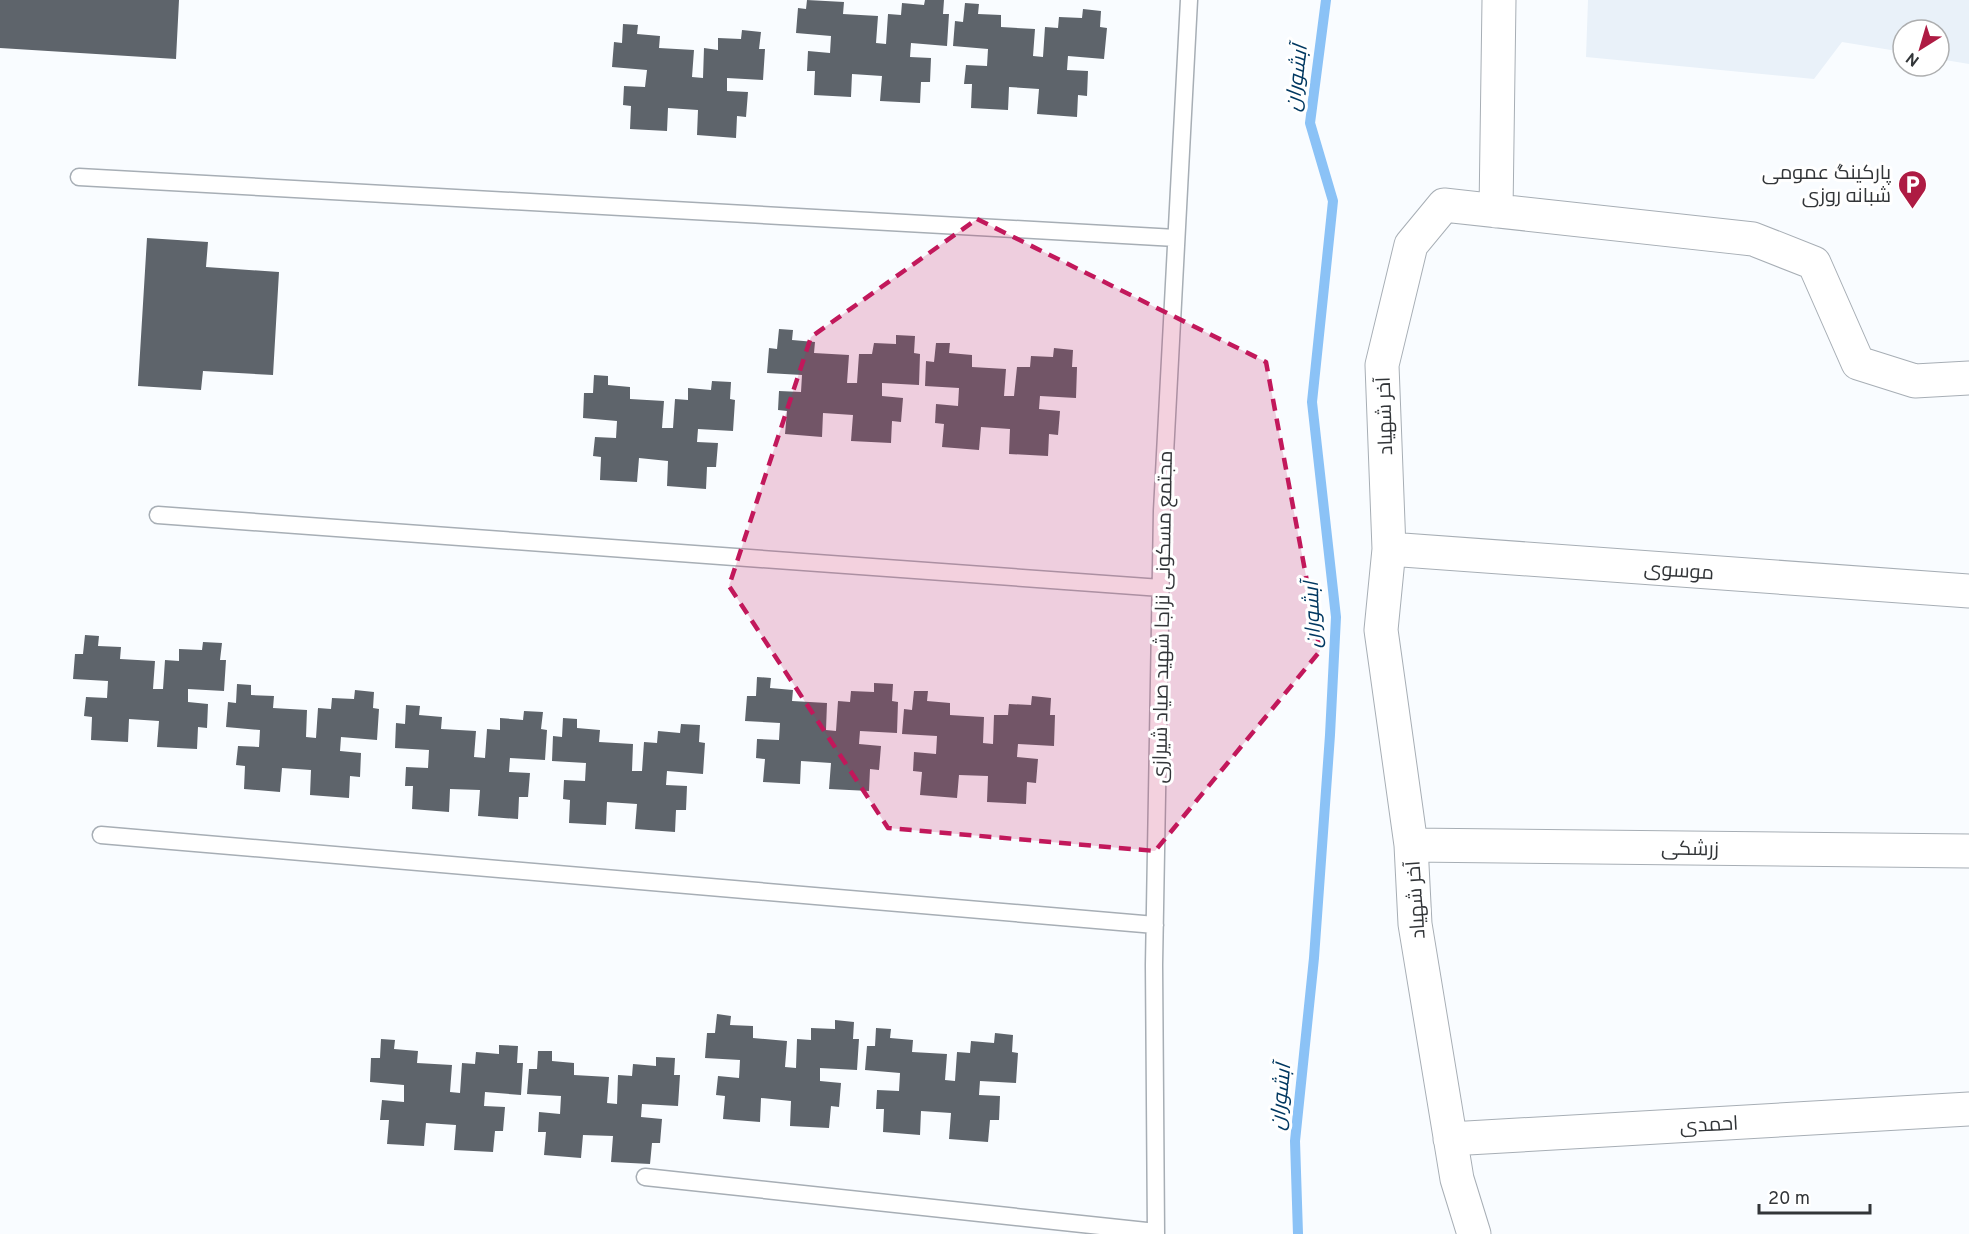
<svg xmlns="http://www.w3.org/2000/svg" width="1969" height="1234" viewBox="0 0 1969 1234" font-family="Overpass,Cairo,sans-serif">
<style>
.built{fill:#e9f1f9}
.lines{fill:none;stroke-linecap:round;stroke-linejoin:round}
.stream{stroke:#8bc2f6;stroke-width:10}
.building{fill:#5e646b}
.service-casing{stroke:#a7aeb5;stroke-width:19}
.minor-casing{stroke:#a7aeb5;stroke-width:35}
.service{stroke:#fff;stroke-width:16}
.minor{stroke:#fff;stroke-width:33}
.marked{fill:#c2185b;fill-opacity:0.2;stroke:#c2185b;stroke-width:4.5;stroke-dasharray:12 8;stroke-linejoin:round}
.labels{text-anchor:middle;stroke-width:6;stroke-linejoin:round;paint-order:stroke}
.poi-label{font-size:20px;fill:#323538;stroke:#fff;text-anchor:end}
.street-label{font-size:20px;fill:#323538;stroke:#fff}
.water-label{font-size:21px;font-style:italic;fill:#013861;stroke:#fff}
</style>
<rect width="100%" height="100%" fill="#f9fcff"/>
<path class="built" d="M1588 0H1969V64L1939 59V30H1903V52L1842 42 1814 79 1586 57Z"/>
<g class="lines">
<path class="stream" d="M1298 1234 1295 1141 1314 958 1330 735 1336 617 1312 402 1333 201 1310 123 1326 0"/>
</g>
<path class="building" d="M0 0H179L176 59 0 48Z
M807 0 844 2 843 14 878 16 876 43 886 44 888 14 901 15 902 3 924 5 925 0H944L943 14H949L947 46 911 43 910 57 931 58 930 82H921L920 103 880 101 882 76 852 74 851 97 814 95 815 71H807L808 51 830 53 831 36 796 33 798 8 806 9Z
M965 3 979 4 978 14 1001 15V27L1035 29 1033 56 1043 57 1045 27 1058 28 1059 17 1082 18 1083 9 1101 11 1100 27 1107 28 1104 59 1068 56 1067 70 1088 71 1087 96 1078 95 1077 117 1037 114 1039 89 1009 87 1008 110 971 108 972 84H964L966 65 987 66 988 49 953 46 955 21 963 22Z
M623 24 638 25 637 34 660 36 659 48 694 50 692 77 703 78 704 48 718 50V38L741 39 742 30 761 32 759 49H765L763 80 727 78V91L748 92 746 117 737 116 736 138 697 135 698 110 668 108 667 131 630 129 631 106 623 105 624 86 645 87 647 70 612 67 614 42 622 43Z
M147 238 208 242 206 267 279 272 273 375 203 371 201 390 138 386Z
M779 329 793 330 792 340 815 342 814 353 849 355 847 383H857L859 354H872L874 343 896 344V335L915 336 914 353 920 354 919 385 882 383V396L903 398 901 422 892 421 891 443 851 441 853 415 823 413 822 437 785 434 787 411 778 410 779 391 801 392 802 375 767 373 769 348 777 349Z
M936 343H950L949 353 972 355V367L1006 369 1004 396H1014L1017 367H1030L1031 356 1053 357 1054 348 1073 350 1072 367H1077L1076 398 1040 396 1039 409 1060 411 1058 435 1049 434 1048 456 1009 454 1010 429 981 427 979 450 942 447 944 424 935 423 936 404 958 406 959 388 925 386 926 361 934 362Z
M594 375 608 376V385L630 387V399L664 401 662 428H673L675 399 688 400V388L711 390 712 381 731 382 730 399 735 400 733 431 698 429 697 442 718 443 716 467H707L706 489 667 486 668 461 639 458 637 482 600 480 601 457 593 456 595 437 616 438 617 421 583 418 584 393H593Z
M85 635 99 636 98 646 121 647 120 659 155 661 153 689H163L165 660 179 661V649L202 650 203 642 222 643 220 660H226L224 691 188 689V702L208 704 207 728 198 727 197 749 157 747 159 721 129 719 128 742 91 740 92 717 84 716 86 697 107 698 108 681 73 679 75 654H83Z
M757 677 771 678 770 688 793 690 792 701 827 703 826 730 836 731 838 701 850 702 851 691 874 692V683L893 684 892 701 898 702 897 733 860 731 859 744 881 746 879 770 870 769 869 791 829 789 831 763 801 761 800 784 763 782 765 759 756 758 757 739 779 740 780 723 745 721 747 696H756Z
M237 684 251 685V695L274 696 273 708 307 710 306 737 316 738 318 708 331 709 332 698 354 699 355 690 374 692 373 708 379 709 377 740 341 737 340 751 361 753 360 777 350 776 349 798 310 795 311 770 282 768 280 792 244 789 245 766 236 765 238 746 259 747 260 730 226 727 228 702 236 703Z
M914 691H928L927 701 950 703V715L984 717 983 743 993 744 994 715H1008L1009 704 1031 705 1032 696 1051 698 1050 715H1055L1054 746 1018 744 1017 757 1038 759 1036 783 1027 782 1026 804 987 802 988 776 959 775 957 798 920 795 922 772 913 771 914 752 936 754 937 736 902 734 904 709 912 710Z
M406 705 420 706 419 715 442 717 441 729 476 731 474 757 485 758 487 729 500 730V718L523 720 524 711 543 712 541 729 547 730 545 760 510 758 509 772 530 773 528 797H519L518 819 478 816 480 790 450 789 449 812 412 809 413 786H405L406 767 428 768 429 750 395 748 396 723 405 724Z
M563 718 577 719V728L600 730 599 742 633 744 632 771H642L644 742 657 743 658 731 680 733 681 724 700 725 699 742 705 743 703 774 667 771 666 785 687 786 686 810H676L675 832 635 829 637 804 607 802 606 825 569 823 570 800 563 799 564 780 585 781 586 763 552 761 553 736 562 737Z
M717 1014 731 1016 730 1025 753 1026V1038L787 1041 785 1067 796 1068 797 1039 811 1040V1028L835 1029V1020L854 1022 853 1039H859L857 1070 820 1068V1081L841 1083 839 1107 831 1106 829 1128 790 1126 791 1101 761 1098 760 1122 723 1119 725 1096 716 1095 718 1076 739 1078 740 1060 705 1058 707 1033H715Z
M876 1028 891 1029 890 1038 913 1040 912 1052 947 1054 945 1080 955 1081 957 1052 970 1053 971 1041 994 1043 995 1033 1013 1035 1012 1052 1018 1053 1016 1083 980 1081 979 1095 1000 1096 999 1120H990L988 1142 949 1139 951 1113 921 1111 920 1135 883 1132 884 1109H876L877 1090 899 1091 900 1073 865 1070 867 1046H875Z
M381 1039 395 1040 394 1049 418 1051 417 1063 452 1065 450 1092 460 1093 462 1063 475 1064 476 1052 499 1054V1045L518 1046 517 1063H523L521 1095 485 1092 484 1106 505 1107 503 1131H495L493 1152 454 1150 456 1125 426 1123 424 1146 387 1144 389 1120H380L382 1100 404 1102V1085L370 1082 371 1058H380Z
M538 1051H552V1061L574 1063V1075L609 1077 607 1103 617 1104 618 1075 632 1076 633 1064 656 1066V1057L675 1058 674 1075H680L678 1106 642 1104 641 1117 662 1119 660 1143H652L650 1164 611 1162 613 1136 583 1135 581 1158 544 1155 546 1132H538L539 1112 560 1114 561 1096 527 1094 529 1069H537Z"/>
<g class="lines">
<defs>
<path id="service" d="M79 177 1176 238
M158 515 1161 588
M101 835 1155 925
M645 1177 1156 1232
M1156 1234 1154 965 1162 511 1189 0"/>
<path id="minor" d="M1496 211 1499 0
M1389 549 1969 591
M1411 845 1969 851
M1450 1139 1969 1109
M1474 1234 1457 1179 1415 924 1411 845 1381 630 1389 549 1382 365 1411 245 1444 205 1753 239 1814 263 1858 363 1915 381 1969 378"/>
</defs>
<use href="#service" class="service-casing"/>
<use href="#minor" class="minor-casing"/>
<use href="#service" class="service"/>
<use href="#minor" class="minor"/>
</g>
<path class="marked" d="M977 219 1266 362 1320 651 1155 851 888 828 729 586 811 337Z"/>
<defs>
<symbol id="parking-pin" viewBox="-11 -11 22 30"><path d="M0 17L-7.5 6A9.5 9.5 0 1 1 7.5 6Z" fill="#ae1b43" stroke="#fff"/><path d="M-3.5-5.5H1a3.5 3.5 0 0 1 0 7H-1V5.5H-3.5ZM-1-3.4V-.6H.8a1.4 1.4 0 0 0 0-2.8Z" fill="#fff"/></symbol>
</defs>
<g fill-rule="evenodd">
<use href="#parking-pin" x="1896" y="168" width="33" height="45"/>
</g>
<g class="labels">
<g class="poi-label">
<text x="1891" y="179">پارکینگ عمومی<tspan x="1891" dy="23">شبانه روزی</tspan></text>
</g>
<g class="street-label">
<text transform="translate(1384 416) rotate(-92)" y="7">آخر شهیاد</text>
<text transform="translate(1679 570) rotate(4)" y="7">موسوی</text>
<text transform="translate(1162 617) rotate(-89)" y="7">مجتمع مسکونی نزاجا شهید صیاد شیرازی</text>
<text transform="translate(1690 848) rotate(1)" y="7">زرشکی</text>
<text transform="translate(1415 900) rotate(-94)" y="7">آخر شهیاد</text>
<text transform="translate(1709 1124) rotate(-3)" y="7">احمدی</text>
</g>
<g class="water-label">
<text transform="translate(1296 78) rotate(-83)" y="7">آبشوران</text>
<text transform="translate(1312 615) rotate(-92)" y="7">آبشوران</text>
<text transform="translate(1280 1097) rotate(-84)" y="7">آبشوران</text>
</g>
</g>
<g transform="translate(1921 48) rotate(217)"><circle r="28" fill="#ffffff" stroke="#adaeaf" stroke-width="1.5"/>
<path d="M0-4.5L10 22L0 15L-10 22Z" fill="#ae1b43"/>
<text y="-9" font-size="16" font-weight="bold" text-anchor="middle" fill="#323538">N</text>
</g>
<path d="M1759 1204v9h111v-9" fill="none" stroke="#323538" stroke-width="3"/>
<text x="1768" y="1204" font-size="18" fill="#323538" stroke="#ffffff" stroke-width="4.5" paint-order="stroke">20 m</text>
</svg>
